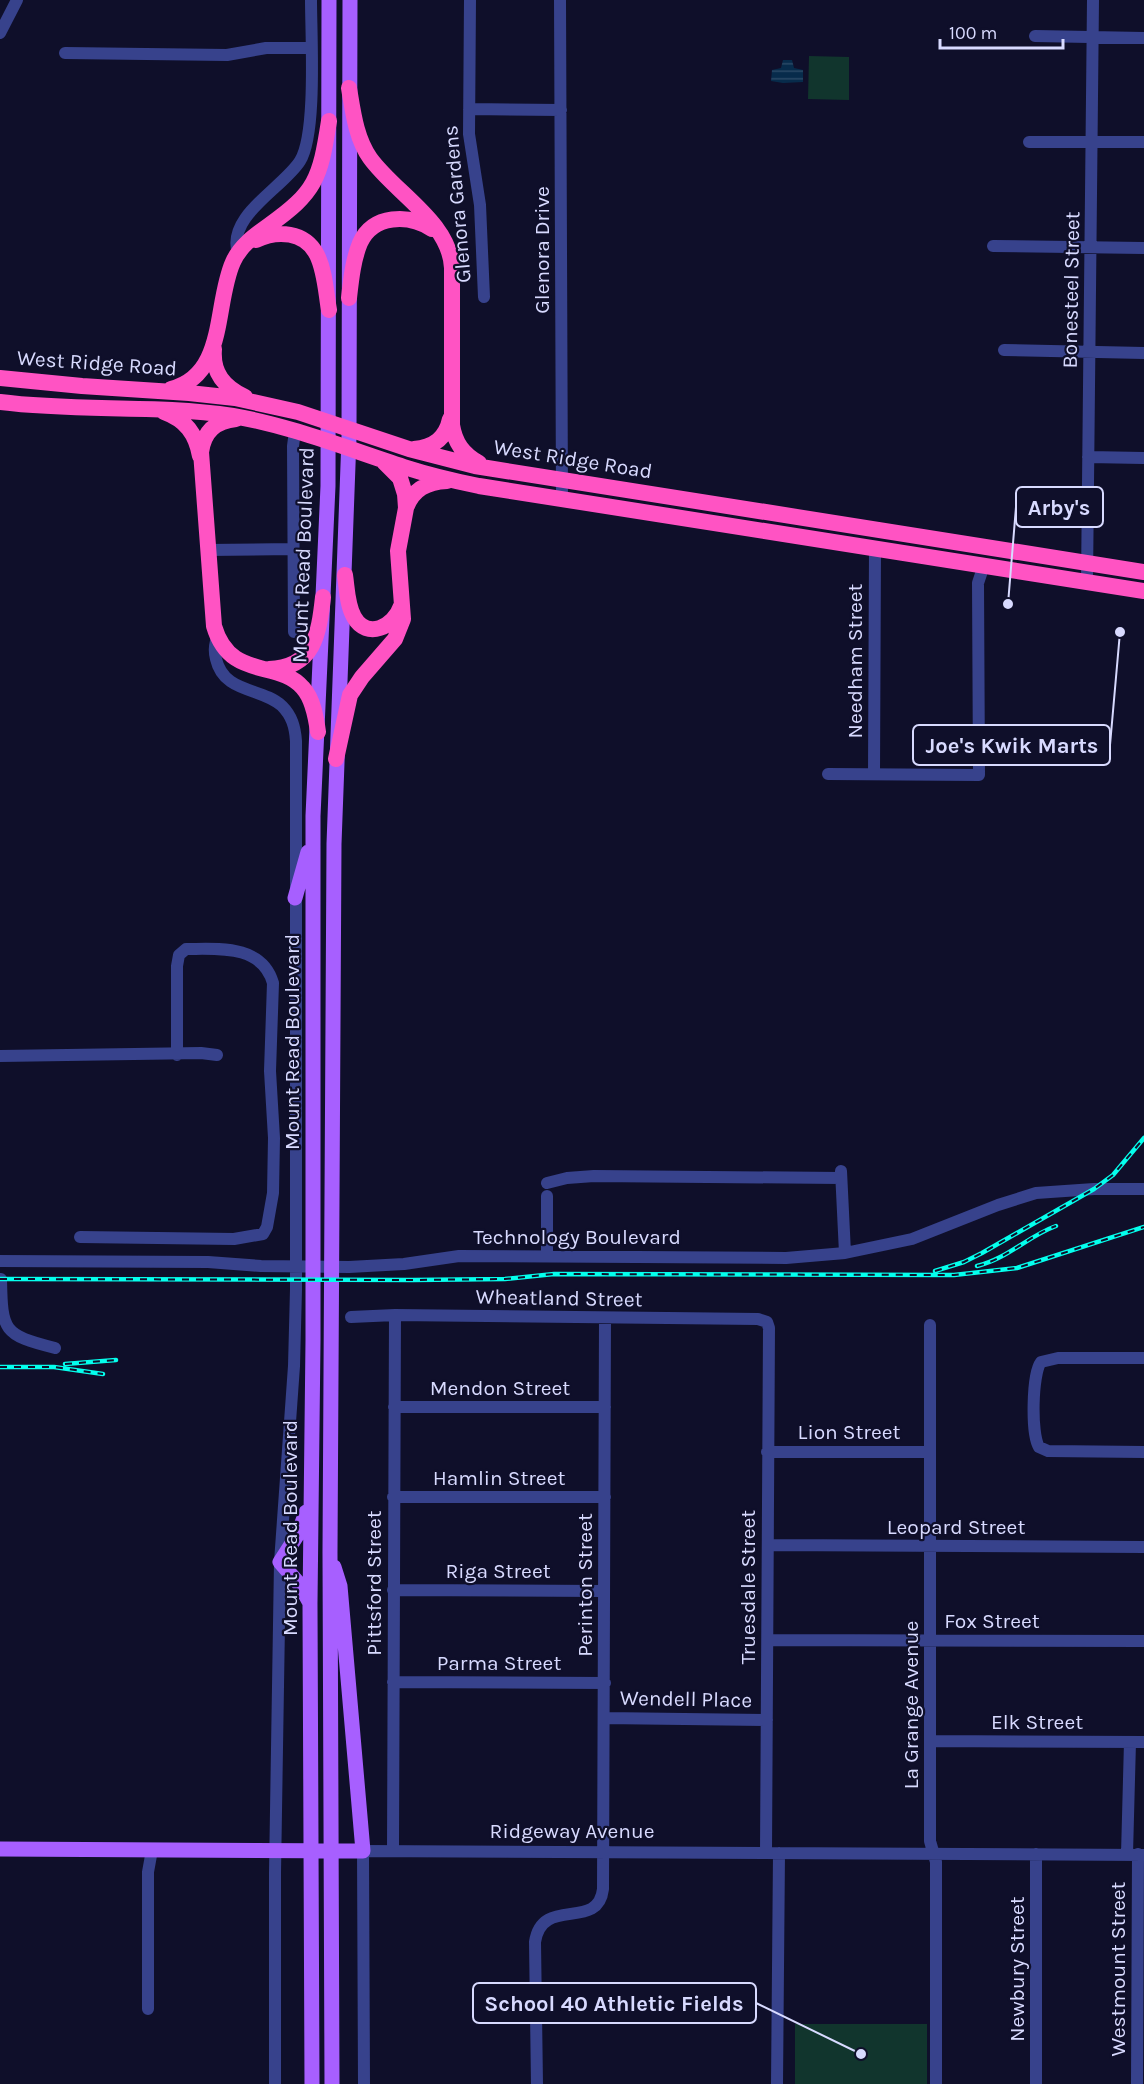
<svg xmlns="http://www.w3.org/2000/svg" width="1144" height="2084" viewBox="0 0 1144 2084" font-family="Karla,sans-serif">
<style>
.green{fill:#11352d}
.water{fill:url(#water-rules)}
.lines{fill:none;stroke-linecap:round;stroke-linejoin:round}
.minor{stroke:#37428c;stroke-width:12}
.major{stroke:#a75fff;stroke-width:15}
.highway{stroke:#ff53c3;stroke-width:16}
.rail-casing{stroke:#04ffed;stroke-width:4.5}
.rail{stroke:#0f0f2a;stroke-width:2;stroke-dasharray:7;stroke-linecap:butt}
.labels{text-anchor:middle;stroke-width:4.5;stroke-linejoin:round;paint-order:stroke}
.street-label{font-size:21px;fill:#d8daff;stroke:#0f0f2a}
.leader{fill:none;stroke:#d8daff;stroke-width:2}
.callout-dot{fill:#d8daff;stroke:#0f0f2a;stroke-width:2}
.callout{fill:#0f0f2a;stroke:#d8daff;stroke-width:2}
.callout-label{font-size:22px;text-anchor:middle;font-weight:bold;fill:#d8daff}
</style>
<defs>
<pattern id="water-rules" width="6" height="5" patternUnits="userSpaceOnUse" patternTransform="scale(1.5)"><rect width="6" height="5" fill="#072b4b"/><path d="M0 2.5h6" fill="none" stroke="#2a4966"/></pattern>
</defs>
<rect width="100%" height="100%" fill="#0f0f2a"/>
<path class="green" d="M809 56 849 57V100L808 99Z
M795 2024H927V2084H795Z"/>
<path class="water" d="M783 60H792L794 68 803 70V82L783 83 771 81 772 70 781 68Z"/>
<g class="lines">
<path class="minor" d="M470 0 469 134 480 205 484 297
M560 0 562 499
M0 33 17 0
M1035 36 1144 38
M65 53 227 55 266 48H311
M469 109 561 110
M1029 142H1144
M993 246 1144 248
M238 253C226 216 283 188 300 161 317 134 311 36 311 0
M1004 350 1144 353
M1088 457 1144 458
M207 550 293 549
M1087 581 1093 0
M294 632 293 446 295 431
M218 637C214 644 214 651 216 659 224 694 262 687 282 706 292 716 295 727 296 741V1289L294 1366 280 1562 275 1873V2084
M828 774 979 775 978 583 984 565
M874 774 875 548
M0 1056 201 1053 217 1055
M841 1171 845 1253
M547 1183 567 1178 594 1176 841 1178
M80 1237 234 1239 263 1234 267 1227 273 1193 274 1138 270 1071 273 983C262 944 217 949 186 949L179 955 177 966V1055
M547 1255V1196
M0 1261 208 1262 261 1266 349 1267 404 1264 459 1256 786 1258 845 1253 912 1239 998 1205 1036 1193 1094 1189H1144
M1 1279C2 1331 3 1335 55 1348
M351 1317 395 1315 758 1319 767 1322 769 1328 766 1853
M930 1325V1841L936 1862V2084
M1144 1358H1058L1041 1362C1032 1374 1031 1434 1039 1447L1048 1451 1144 1452
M394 1407H605
M767 1452H930
M393 1497H605
M768 1545 1144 1547
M393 1590 604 1591
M768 1640 1144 1641
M393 1682 605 1683
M604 1718 767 1720
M931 1741 1144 1742
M393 1851 395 1315
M1127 1854 1130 1742
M148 2009V1872L152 1850
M364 2084 363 1851 1144 1855
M537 2084 535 1942C542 1895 598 1932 603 1889L605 1318
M777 2084 779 1853
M1036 2084V1854
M1137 2084 1138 1854"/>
<path class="major" d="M295 898 308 852
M306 1512 298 1534 280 1562 300 1585 310 1603
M0 1849 363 1851 340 1586 334 1567
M312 2084 310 1604 313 1340V816L328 486 329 0
M332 2084 330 1553 334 844 349 438 350 0"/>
<path class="highway" d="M349 88C353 112 356 138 370 158 395 193 450 222 452 268V425C455 443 463 454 479 463
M256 240C277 230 305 231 317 255 325 271 326 293 329 310
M349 298C351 280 353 260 360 243 373 214 409 214 432 229
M214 349C212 373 224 387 245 397
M0 378 82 386 189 393 235 398 298 412 409 449 475 466 1144 572
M171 389C227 375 214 304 233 262 240 246 254 236 268 226 316 192 320 179 329 121
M0 402C77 412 156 404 233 416 292 426 348 449 404 467 429 475 454 481 479 486L1144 591
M164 412C186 420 196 434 200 456
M236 419C216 421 204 431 201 452L214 626C230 681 278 659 303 688 313 699 316 717 318 732
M414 449C434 447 446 438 450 419
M406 508C413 489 427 482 447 481
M345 575C347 588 347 605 354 617 367 640 394 627 401 606
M269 669C314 668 319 634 323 597
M336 759 350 695 362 677 395 639 403 619 398 551 406 508 405 494 400 478 384 462"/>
<defs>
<path id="rail" d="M977 1266C1007 1259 1028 1236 1056 1226
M935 1271 964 1262 982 1253 1094 1189 1113 1175 1144 1138
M0 1279 413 1280 505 1279 554 1274 954 1275 1017 1268 1144 1227
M65 1364 116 1360
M0 1367H54L103 1374"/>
</defs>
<use href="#rail" class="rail-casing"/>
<use href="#rail" class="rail"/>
</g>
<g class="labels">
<g class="street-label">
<text transform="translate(457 204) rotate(-95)" y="7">Glenora Gardens</text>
<text transform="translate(542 250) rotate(-90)" y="7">Glenora Drive</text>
<text transform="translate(1071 290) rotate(-89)" y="7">Bonesteel Street</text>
<text transform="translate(97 363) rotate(4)" y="7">West Ridge Road</text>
<text transform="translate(573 459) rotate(9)" y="7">West Ridge Road</text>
<text transform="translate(303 555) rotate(-88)" y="7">Mount Read Boulevard</text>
<text transform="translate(855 661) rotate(-90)" y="7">Needham Street</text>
<text transform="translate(292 1042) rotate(-90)" y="7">Mount Read Boulevard</text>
<text x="577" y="1244">Technology Boulevard</text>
<text transform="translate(559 1298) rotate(1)" y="7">Wheatland Street</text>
<text x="500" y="1395">Mendon Street</text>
<text x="849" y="1439">Lion Street</text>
<text x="499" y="1485">Hamlin Street</text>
<text x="956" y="1534">Leopard Street</text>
<text transform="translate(290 1528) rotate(-90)" y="7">Mount Read Boulevard</text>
<text x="498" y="1578">Riga Street</text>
<text transform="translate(374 1583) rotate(-90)" y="7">Pittsford Street</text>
<text transform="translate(585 1585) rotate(-90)" y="7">Perinton Street</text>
<text transform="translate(748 1587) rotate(-90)" y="7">Truesdale Street</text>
<text x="992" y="1628">Fox Street</text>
<text x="499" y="1670">Parma Street</text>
<text transform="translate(686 1699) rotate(1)" y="7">Wendell Place</text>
<text transform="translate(911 1705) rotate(-90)" y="7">La Grange Avenue</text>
<text x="1037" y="1729">Elk Street</text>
<text x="572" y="1838">Ridgeway Avenue</text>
<text transform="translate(1017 1969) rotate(-90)" y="7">Newbury Street</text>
<text transform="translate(1118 1969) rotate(-90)" y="7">Westmount Street</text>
</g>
</g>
<path class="leader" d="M1008 604L1016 507M1120 632L1110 745M861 2054L756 2003"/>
<g class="callout-dot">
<circle cx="1008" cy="604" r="6"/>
<circle cx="1120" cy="632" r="6"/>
<circle cx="861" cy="2054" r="6"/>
</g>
<g class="callout">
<rect x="1016" y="487" width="87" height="40" rx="6"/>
<rect x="913" y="725" width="197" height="40" rx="6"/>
<rect x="473" y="1983" width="283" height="40" rx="6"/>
</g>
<g class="callout-label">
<text x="1059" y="515">Arby's</text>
<text x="1012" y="753">Joe's Kwik Marts</text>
<text x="614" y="2011">School 40 Athletic Fields</text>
</g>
<path d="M940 39v9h123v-9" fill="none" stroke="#d8daff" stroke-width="3"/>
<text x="949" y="39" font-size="18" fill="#d8daff" stroke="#0f0f2a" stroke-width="4.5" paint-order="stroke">100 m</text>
</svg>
